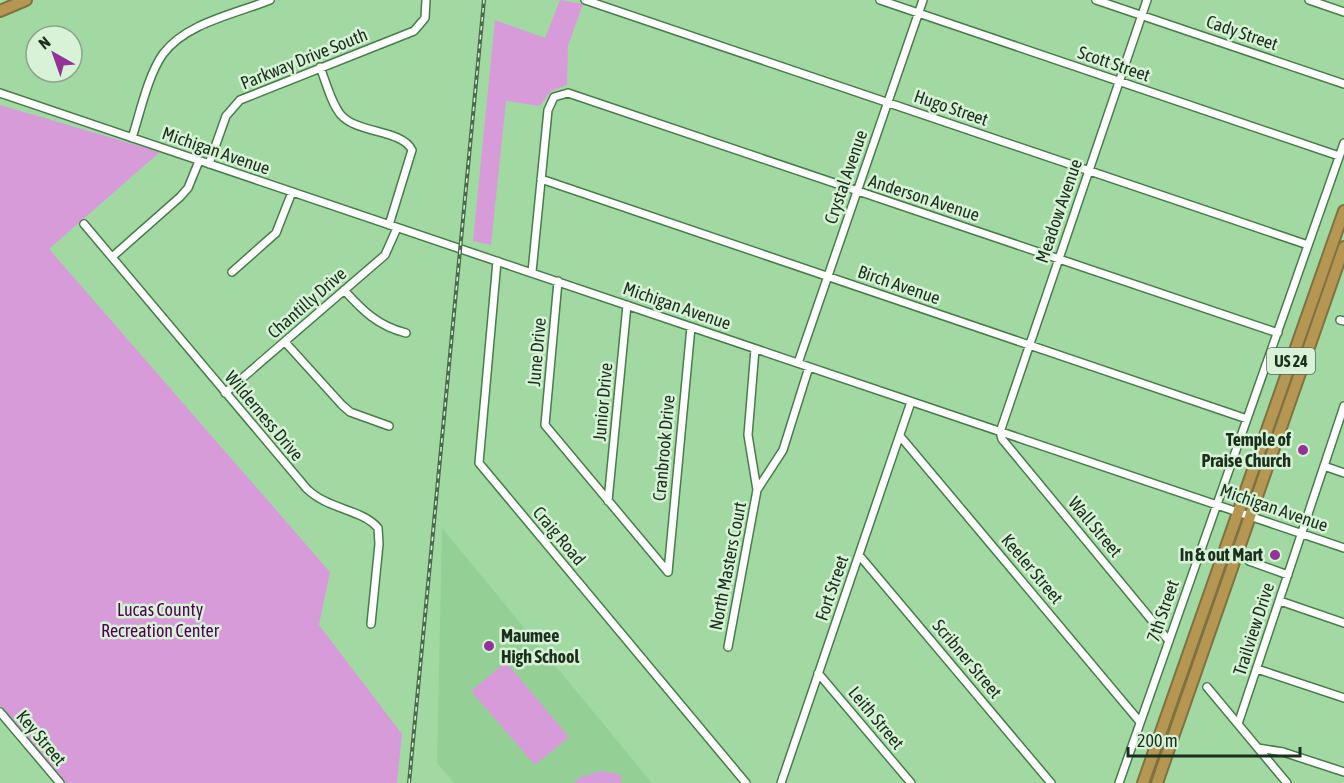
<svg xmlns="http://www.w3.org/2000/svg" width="1344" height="783" viewBox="0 0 1344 783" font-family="'Asap Condensed',sans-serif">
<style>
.built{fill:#94d095}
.green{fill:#d79bda}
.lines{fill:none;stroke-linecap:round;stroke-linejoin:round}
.minor-casing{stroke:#497c4b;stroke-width:10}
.highway-casing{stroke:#7f7240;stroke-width:14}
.minor{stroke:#fff;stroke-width:7}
.highway{stroke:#b59653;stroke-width:10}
.rail-casing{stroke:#4b6c4c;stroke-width:4}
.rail{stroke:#d7f2d6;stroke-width:1.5;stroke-dasharray:4.5;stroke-linecap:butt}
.poi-dot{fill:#93339a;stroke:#d7f2d6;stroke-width:2}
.labels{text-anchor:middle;stroke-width:5;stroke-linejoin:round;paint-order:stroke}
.shield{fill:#d7f2d6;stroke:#536a54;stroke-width:1.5}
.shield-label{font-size:16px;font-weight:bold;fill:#1b301c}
.street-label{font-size:18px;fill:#1b301c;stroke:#d7f2d6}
.poi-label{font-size:18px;font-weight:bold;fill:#1b301c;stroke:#d7f2d6;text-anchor:end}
.park-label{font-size:18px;fill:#500055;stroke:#d7f2d6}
</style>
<rect width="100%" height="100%" fill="#a2d9a3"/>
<path class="built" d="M442 528 652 783H454L437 763Z"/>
<path class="green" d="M560 0 583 4 568 46 567 85 551 91 540 106 506 101 491 245 473 241 495 20 545 38Z
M0 105 160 152 49 249 330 572 319 625 402 734 397 783H66L0 705Z
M506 662 569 737 535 765 471 691Z
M601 771 621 775V783H574L581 777Z"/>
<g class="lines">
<defs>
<path id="minor" d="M585 0 1308 245
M880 0 1339 156
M1096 0 1344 84
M1147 0 1000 432 1002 439 1169 641
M1309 0 1344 12
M320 67C326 82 331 103 341 115 358 134 401 129 412 150L389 225
M0 93 1344 548
M132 138C140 113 148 75 163 54 186 23 235 14 270 0
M209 164 226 116 240 100 414 31 425 18 426 0
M541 179 1247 419
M84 224 307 489C329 510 362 509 378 528L379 544 371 624
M112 257 180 197 188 188 199 161
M497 261 479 463 746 783
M232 272 276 233 292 192
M532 272 548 110 554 97 568 93 1278 333
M558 281 545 425 668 572
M344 290C363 311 378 326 406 333
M1340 320 1344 321
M285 342 342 405 350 412 389 426
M798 363 923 0
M225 393 385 255 397 228
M900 436 1140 722
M1324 466 1344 473
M757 490 783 450 809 367
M608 501 627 305
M859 555 1051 783
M1249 561 1288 575
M668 572 691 327
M1280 601 1344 623
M728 647 757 490 748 435 755 349
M1257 669 1344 698
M818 673 911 783
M1207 687 1287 783
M0 712 60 783
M1238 724 1344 406
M1258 748 1283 752 1344 772
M781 783 911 402
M1119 783 1344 143"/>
<path id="highway" d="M0 11 26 0
M1143 783 1344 211
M1157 783 1344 247"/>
</defs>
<use href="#minor" class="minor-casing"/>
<use href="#highway" class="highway-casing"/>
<use href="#minor" class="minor"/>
<use href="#highway" class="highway"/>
<defs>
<path id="rail" d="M409 783 484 0"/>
</defs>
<use href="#rail" class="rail-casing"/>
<use href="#rail" class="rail"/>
</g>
<g class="poi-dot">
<circle cx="1303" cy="450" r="6"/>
<circle cx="1275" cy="555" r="6"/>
<circle cx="489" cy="646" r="6"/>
</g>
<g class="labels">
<rect class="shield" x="1267" y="348" width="48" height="26" rx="4.5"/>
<g class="shield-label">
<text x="1291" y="367">US 24</text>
</g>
<g class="street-label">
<text transform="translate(1242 33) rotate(19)" y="6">Cady Street</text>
<text transform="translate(304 59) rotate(-22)" y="6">Parkway Drive South</text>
<text transform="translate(1114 64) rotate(19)" y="6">Scott Street</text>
<text transform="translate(951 108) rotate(19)" y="6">Hugo Street</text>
<text transform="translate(216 151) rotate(19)" y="6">Michigan Avenue</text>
<text transform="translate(846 177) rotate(-71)" y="6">Crystal Avenue</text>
<text transform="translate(924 198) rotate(18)" y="6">Anderson Avenue</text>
<text transform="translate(1059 211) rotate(-71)" y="6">Meadow Avenue</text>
<text transform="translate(899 285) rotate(19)" y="6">Birch Avenue</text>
<text transform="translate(307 303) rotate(-41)" y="6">Chantilly Drive</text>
<text transform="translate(677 306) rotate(19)" y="6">Michigan Avenue</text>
<text transform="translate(537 352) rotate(-85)" y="6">June Drive</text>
<text transform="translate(603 402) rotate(-85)" y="6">Junior Drive</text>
<text transform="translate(264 416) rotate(50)" y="6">Wilderness Drive</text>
<text transform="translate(664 448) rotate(-85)" y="6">Cranbrook Drive</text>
<text transform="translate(1274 508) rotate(19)" y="6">Michigan Avenue</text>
<text transform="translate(1095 527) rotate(50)" y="6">Wall Street</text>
<text transform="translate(559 536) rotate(50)" y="6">Craig Road</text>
<text transform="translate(728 566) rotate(-79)" y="6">North Masters Court</text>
<text transform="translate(1032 569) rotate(50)" y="6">Keeler Street</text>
<text transform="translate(832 588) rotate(-71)" y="6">Fort Street</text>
<text transform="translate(1163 611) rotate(-71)" y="6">7th Street</text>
<text transform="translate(1254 629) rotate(-72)" y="6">Trailview Drive</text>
<text transform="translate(967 659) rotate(50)" y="6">Scribner Street</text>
<text transform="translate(876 718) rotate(50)" y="6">Leith Street</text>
<text transform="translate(41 738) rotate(50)" y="6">Key Street</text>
</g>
<g class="poi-label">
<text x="1291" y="446">Temple of<tspan x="1291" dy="21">Praise Church</tspan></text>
<text x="1263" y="561">In &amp; out Mart</text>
<text x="501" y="642" text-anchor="start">Maumee<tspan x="501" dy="21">High School</tspan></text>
</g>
<g class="park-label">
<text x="160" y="616">Lucas County<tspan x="160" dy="21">Recreation Center</tspan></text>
</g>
</g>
<g transform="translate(54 54) rotate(320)"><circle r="28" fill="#d7f2d6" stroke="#8ca48c" stroke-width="1.5"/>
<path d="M0-4.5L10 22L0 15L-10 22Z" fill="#93339a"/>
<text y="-9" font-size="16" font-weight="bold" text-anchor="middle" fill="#1b301c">N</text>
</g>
<path d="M1128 747v9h172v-9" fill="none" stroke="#1b301c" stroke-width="3"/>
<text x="1137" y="747" font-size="18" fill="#1b301c" stroke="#d7f2d6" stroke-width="4.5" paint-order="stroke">200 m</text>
</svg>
